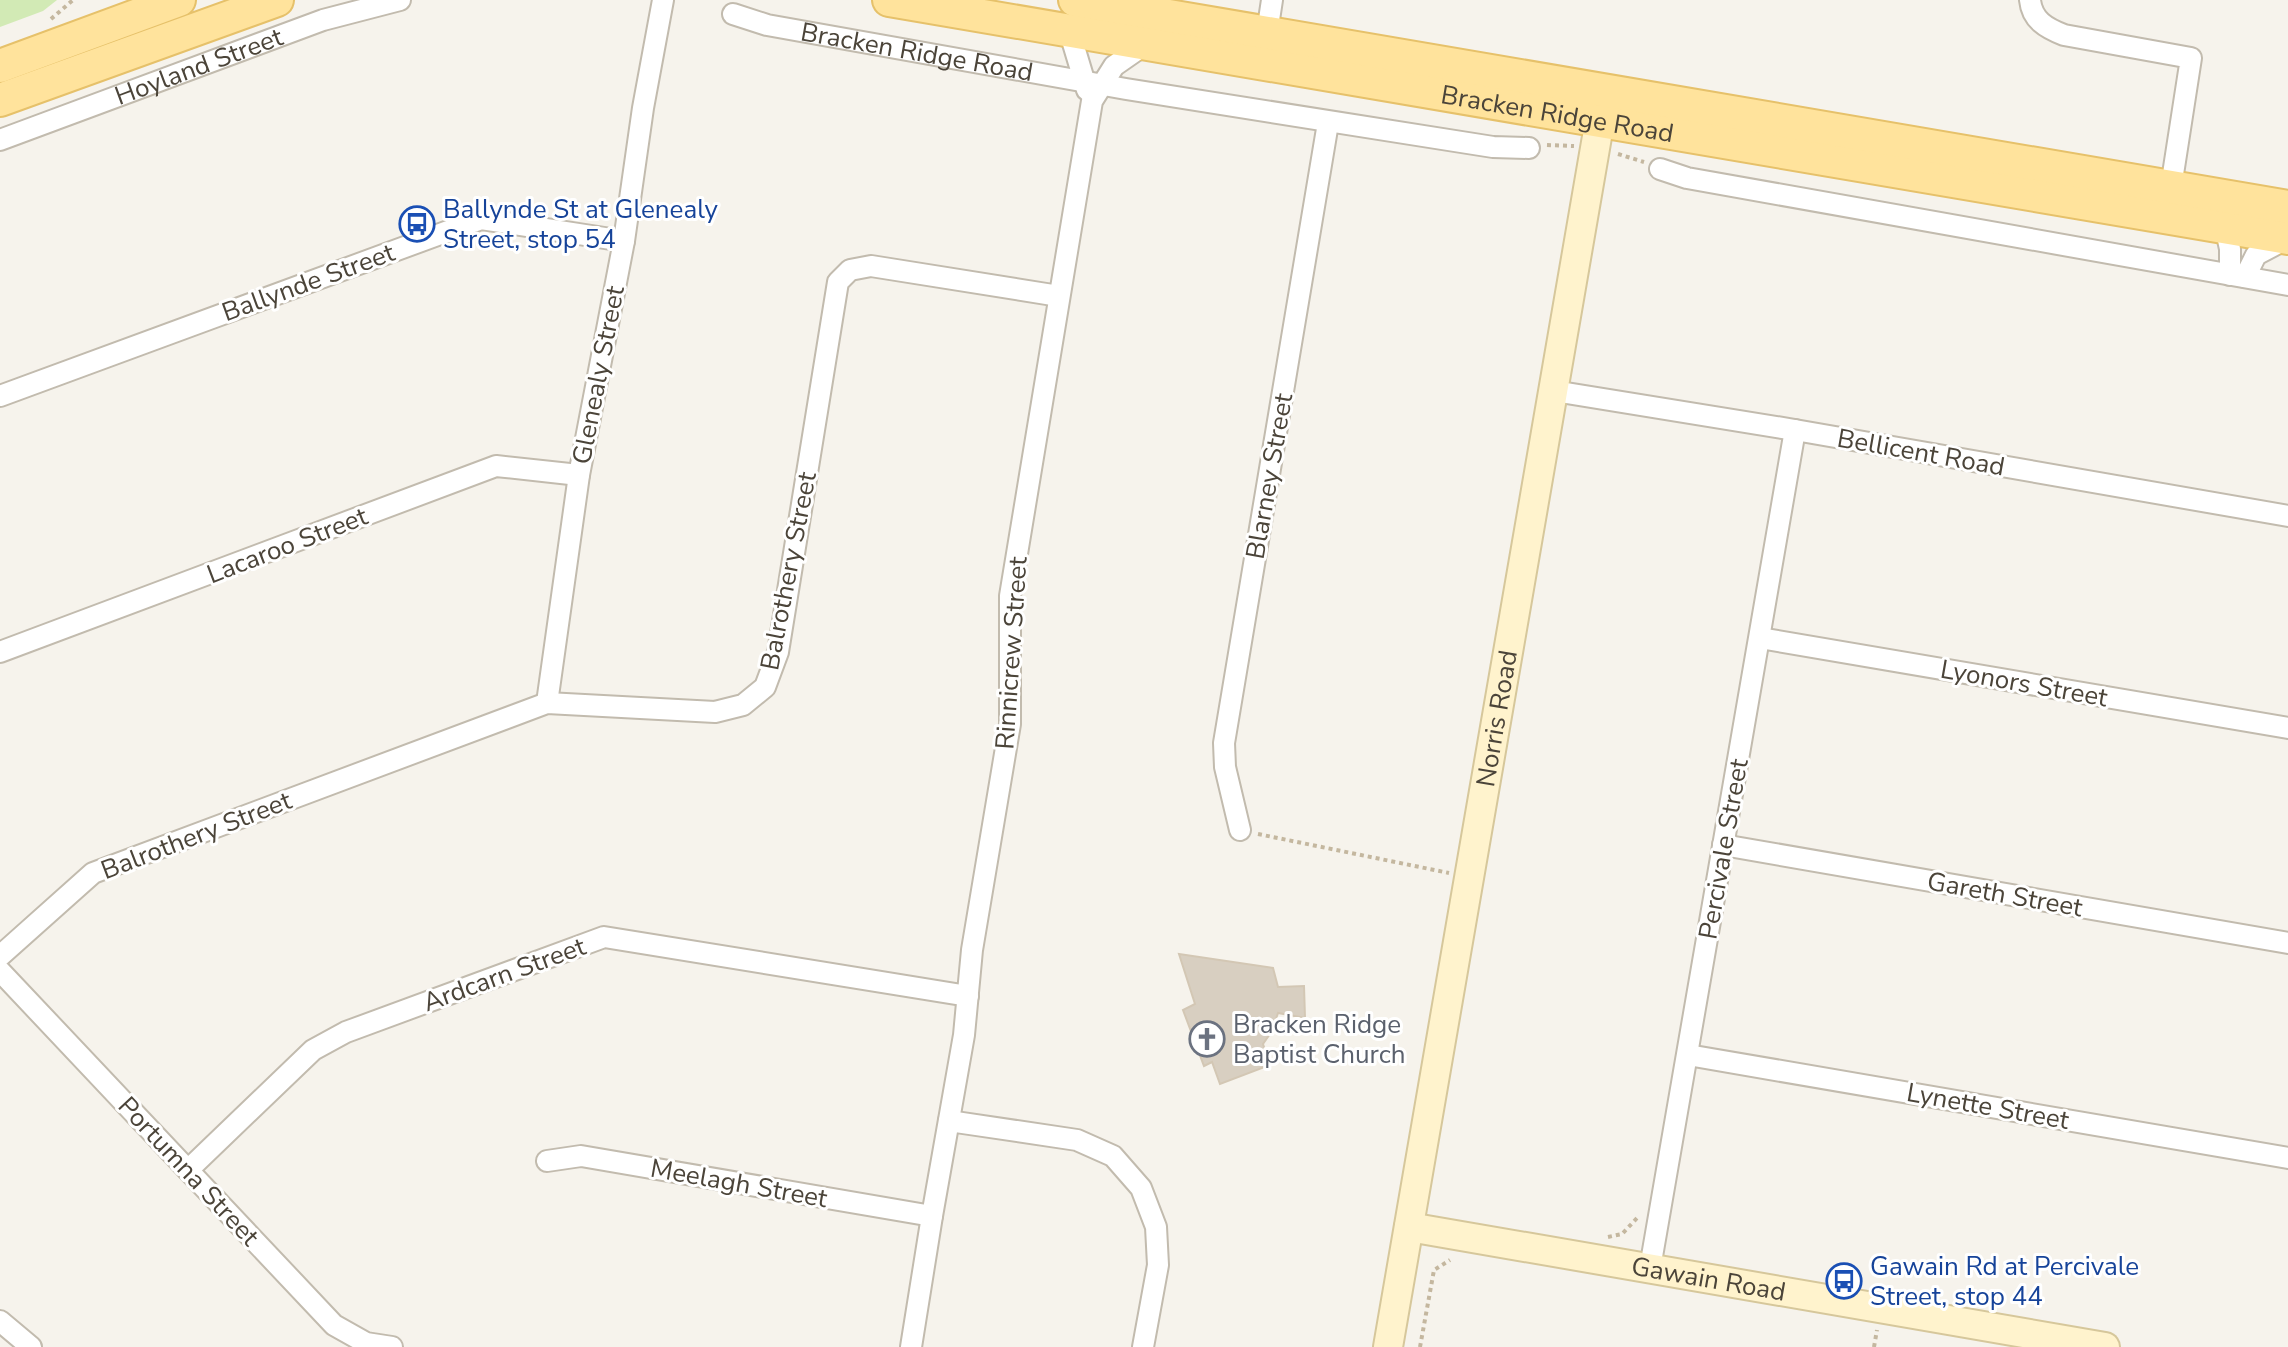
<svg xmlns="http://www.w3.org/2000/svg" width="2288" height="1347" viewBox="0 0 2288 1347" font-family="'Nunito Sans',sans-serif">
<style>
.green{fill:#d2eab5}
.building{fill:#d8cfc1;stroke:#d3c7b4;stroke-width:2}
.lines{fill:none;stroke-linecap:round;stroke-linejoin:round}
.street-casing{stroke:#c2bbae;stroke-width:24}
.secondary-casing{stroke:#d6c79b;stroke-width:32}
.primary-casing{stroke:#e6c16a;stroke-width:36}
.path{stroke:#c4b79f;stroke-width:4;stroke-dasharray:4 4;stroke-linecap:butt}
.street{stroke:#fff;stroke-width:20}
.secondary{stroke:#fff3cd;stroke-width:28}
.primary{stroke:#ffe39c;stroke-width:32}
.labels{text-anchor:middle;stroke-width:6;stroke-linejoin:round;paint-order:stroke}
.street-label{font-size:26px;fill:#4b4439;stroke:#fff}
.transit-label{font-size:26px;fill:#164399;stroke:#fff;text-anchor:start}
.worship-label{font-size:26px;fill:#5b616d;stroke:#fff;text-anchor:start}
</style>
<rect width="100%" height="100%" fill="#f6f3ec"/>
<path class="green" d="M0 0H57L43 11 0 27Z"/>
<path class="building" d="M1179 954 1273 968 1278 987 1304 986 1305 1018 1278 1013 1272 1031 1263 1044 1270 1065 1220 1084 1212 1062 1204 1066 1183 1010 1195 1004Z"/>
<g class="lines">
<defs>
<g id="street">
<path d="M2030 0C2032 20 2046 28 2064 35L2191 58 2171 187"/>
<path id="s1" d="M733 14 767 25 1126 89 1493 147 1529 148"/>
<path d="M1069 30 1087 90"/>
<path d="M1267 33 1272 0"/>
<path id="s2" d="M0 140 323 20 400 0"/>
<path d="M1660 169 1687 178 2288 285"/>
<path d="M2225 226 2230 249V275"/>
<path d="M2245 277 2256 255 2288 238"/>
<path d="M1554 391 1795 430 2288 516"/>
<path d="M0 396 481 219 624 241"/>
<path d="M1760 638 2288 728"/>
<path d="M0 652 496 466 579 475"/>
<path d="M547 703 579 475 624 241 643 108 663 0"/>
<path d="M1240 830 1225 767 1224 743 1328 123"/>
<path d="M1723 845 2288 943"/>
<path d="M0 956 93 873 547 703 715 712 743 705 765 687 778 652 838 282 850 270 871 266 1059 296"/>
<path d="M0 971 334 1325 366 1343 392 1347"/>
<path d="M1688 1055 2288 1158"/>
<path d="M949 1121 1077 1140 1113 1156 1141 1188 1156 1227 1158 1265 1143 1347"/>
<path d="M547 1161 581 1156 932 1216"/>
<path d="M188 1170 313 1050 346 1032 604 937 968 996"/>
<path d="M1650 1268 1795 430"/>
<path d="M0 1321 31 1347"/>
<path d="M911 1347 932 1216 964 1035 972 950 1010 724V596L1092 101 1114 66 1147 43"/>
</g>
<g id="secondary">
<path id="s3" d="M1409 1227 2105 1347"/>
<path id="s4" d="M1388 1347 1603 102"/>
</g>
<g id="primary">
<path id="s5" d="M889 0 2288 238"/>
<path d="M1075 0 2288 207"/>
<path d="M0 66 179 0"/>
<path d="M0 100 277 0"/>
</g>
</defs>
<use href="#street" class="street-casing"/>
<use href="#secondary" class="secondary-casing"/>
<use href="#primary" class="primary-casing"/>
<path class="path" d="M51 19 73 0
M1547 145 1574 146
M1618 154 1644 162
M1258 834 1449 873
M1608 1237 1622 1234 1639 1216
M1420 1347 1434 1270 1450 1260
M1874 1347 1877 1330"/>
<use href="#street" class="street"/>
<use href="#secondary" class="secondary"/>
<use href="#primary" class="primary"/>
</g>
<defs>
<symbol id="bus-ring" viewBox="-11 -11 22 22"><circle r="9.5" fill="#fff" stroke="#1a4fb4" stroke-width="1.5"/><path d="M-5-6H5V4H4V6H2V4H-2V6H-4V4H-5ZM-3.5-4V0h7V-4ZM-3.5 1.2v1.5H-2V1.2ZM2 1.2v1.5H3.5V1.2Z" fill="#1a4fb4"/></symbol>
<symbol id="church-ring" viewBox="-11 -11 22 22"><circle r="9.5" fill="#fff" stroke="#6b7280" stroke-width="1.5"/><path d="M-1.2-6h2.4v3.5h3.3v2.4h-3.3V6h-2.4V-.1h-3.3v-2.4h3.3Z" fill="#6b7280"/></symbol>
</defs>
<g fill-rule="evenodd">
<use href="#bus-ring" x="397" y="204" width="40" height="40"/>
<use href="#church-ring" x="1187" y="1019" width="40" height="40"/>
<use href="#bus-ring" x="1824" y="1261" width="40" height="40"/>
</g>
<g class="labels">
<g class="street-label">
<text dy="9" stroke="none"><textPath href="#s1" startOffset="188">Bracken Ridge Road</textPath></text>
<text dy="9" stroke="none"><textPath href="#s2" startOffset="212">Hoyland Street</textPath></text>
<text dy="9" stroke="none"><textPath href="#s5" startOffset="678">Bracken Ridge Road</textPath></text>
<text transform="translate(308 282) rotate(-20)" y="9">Ballynde Street</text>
<text transform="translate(598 375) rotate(-79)" y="9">Glenealy Street</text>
<text transform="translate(1921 452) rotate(10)" y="9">Bellicent Road</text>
<text transform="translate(1269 476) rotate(-80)" y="9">Blarney Street</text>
<text transform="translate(287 545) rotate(-21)" y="9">Lacaroo Street</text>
<text transform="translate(788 571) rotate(-79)" y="9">Balrothery Street</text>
<text transform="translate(1011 653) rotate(-86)" y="9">Rinnicrew Street</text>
<text transform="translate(2024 683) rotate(10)" y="9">Lyonors Street</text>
<text dy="9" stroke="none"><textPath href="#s4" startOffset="638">Norris Road</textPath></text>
<text transform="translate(196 835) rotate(-21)" y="9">Balrothery Street</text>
<text transform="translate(1723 849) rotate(-80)" y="9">Percivale Street</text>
<text transform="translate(2005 894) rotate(10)" y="9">Gareth Street</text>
<text transform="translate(504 974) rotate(-20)" y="9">Ardcarn Street</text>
<text transform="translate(1988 1106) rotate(10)" y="9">Lynette Street</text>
<text transform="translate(189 1171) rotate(47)" y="9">Portumna Street</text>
<text transform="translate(739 1183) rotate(10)" y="9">Meelagh Street</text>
<text dy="9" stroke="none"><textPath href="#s3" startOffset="304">Gawain Road</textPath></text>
</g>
<g class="transit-label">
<text x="443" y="218">Ballynde St at Glenealy<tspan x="443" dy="30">Street, stop 54</tspan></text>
<text x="1870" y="1275">Gawain Rd at Percivale<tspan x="1870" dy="30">Street, stop 44</tspan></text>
</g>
<g class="worship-label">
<text x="1233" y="1033">Bracken Ridge<tspan x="1233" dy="30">Baptist Church</tspan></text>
</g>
</g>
</svg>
